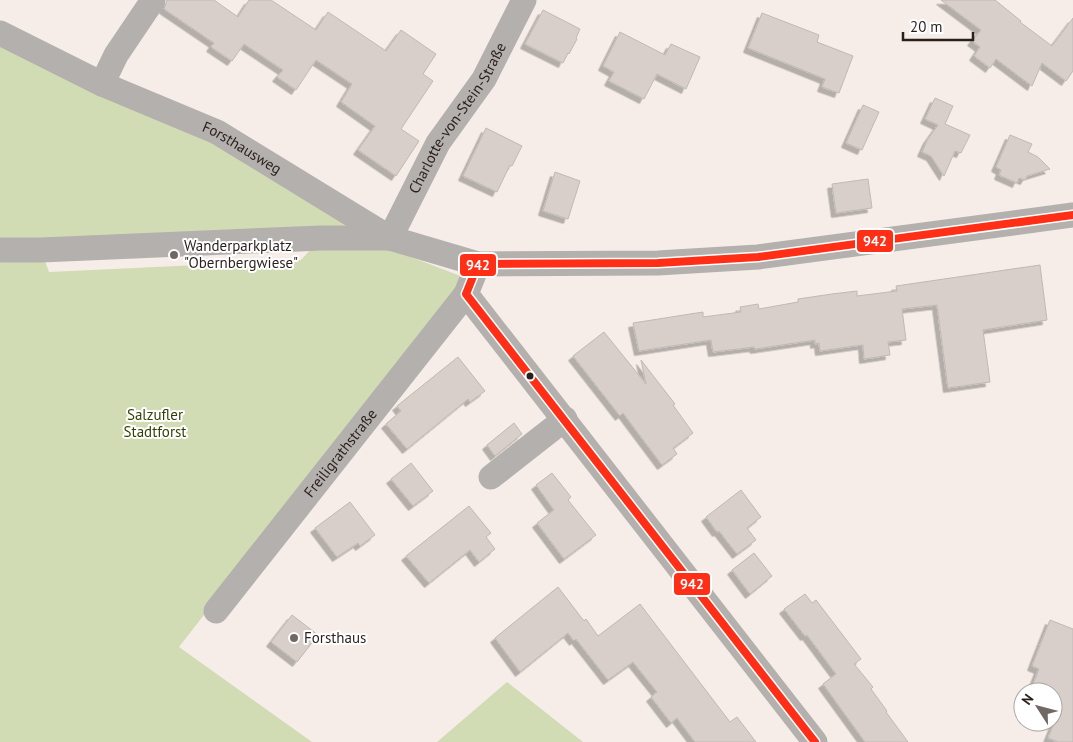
<svg xmlns="http://www.w3.org/2000/svg" width="1073" height="742" viewBox="0 0 1073 742" font-family="'PT Sans',sans-serif">
<style>
.green{fill:#d2dcb4;fill-rule:evenodd}
.building{fill:#d8cfcb;stroke:#c1b8b4;filter:url(#shadow)}
.lines{fill:none;stroke-linecap:round;stroke-linejoin:round}
.minor{stroke:#b3b0ad;stroke-width:25}
.bus-1-casing{stroke:#fff;stroke-width:11}
.bus-1{stroke:#ff2e17;stroke-width:8}
.poi-dot{fill:#716763;stroke:#fff;stroke-width:2}
.bus-dot{fill:#2a1f1b;stroke:#fff;stroke-width:2}
.labels{text-anchor:middle;stroke-width:4;stroke-linejoin:round;paint-order:stroke}
.street-label{font-size:15px;fill:#2a1f1b;stroke:#fff}
.poi-label{font-size:15px;fill:#2a1f1b;stroke:#fff;text-anchor:start}
.park-label{font-size:15px;fill:#304103;stroke:#fff}
.line-badge{stroke:#fff;stroke-width:2}
.badge-label{font-size:14px;text-anchor:middle;font-weight:bold;fill:#fff}
</style>
<defs>
<filter id="shadow"><feDropShadow dx="-4.5" dy="4.5" stdDeviation="0" flood-color="#0004"/></filter>
</defs>
<rect width="100%" height="100%" fill="#f6ede9"/>
<path class="green" d="M0 40 210 142 390 249 466 278 179 647 312 742H0ZM321 238 301 260 49 272 41 250Z
M507 682 583 742H437Z"/>
<path class="building" d="M167 0H214L238 17 249 0H271L316 30 328 12 386 51 401 30 436 54 423 74 433 81 401 129 419 141 396 176 358 150 375 126 341 102 352 84 316 60 296 90 277 77 283 70 244 44 232 61 211 47 214 43 164 9Z
M941 0H995L1021 21 1020 22 1052 46 1073 18V71L1066 81 1042 63 1032 86 996 59 990 68 974 56 980 47 972 41 981 30Z
M543 10 580 29 576 38 577 39 569 54 568 53 563 63 525 44Z
M762 13 819 35 817 42 853 56 839 93 822 87 825 79 748 48Z
M620 32 665 55 671 44 700 57 686 89 657 74 644 99 609 81 614 72 603 66Z
M935 98 953 106 945 124 970 135 961 153 955 151 944 176 931 156 922 152 928 139 938 125 925 119Z
M863 105 879 112 862 150 846 143Z
M486 128 522 146 512 166 510 165 497 192 463 176Z
M1010 135 1032 144 1028 152 1038 157 1050 169 1027 176 1025 180 1019 178 1017 183 999 175 1001 170 996 167Z
M555 172 580 181 568 219 543 211Z
M868 179 872 208 836 213 832 184Z
M1040 265 1047 320 983 330 990 382 948 388 937 305 902 309 906 340 888 342 890 355 864 359 863 345H862L820 351 819 343 815 344V340L755 349 754 347 713 352 711 340 639 351 633 323 703 312V317L741 312 740 307 758 304 759 309 798 302V299L832 294 857 291V296L897 291 896 286Z
M604 332 646 384 641 360 675 404 673 405 693 433 673 448 677 454 662 465 623 413 620 416 573 356Z
M458 357 485 391 470 402 468 399 407 449 386 424 401 411 397 406Z
M514 423 522 434 495 456 487 445Z
M411 463 433 491 413 506 391 479Z
M552 473 571 497 568 500 596 535 564 559 537 523 554 510 536 485Z
M741 490 761 517 747 528 756 540 737 554 719 531 717 532 706 517Z
M350 502 375 535 360 546 358 543 337 557 315 528Z
M469 506 491 533 486 537 495 549 479 562 470 550 429 583 406 556Z
M754 553 772 576 750 594 732 570Z
M558 587 584 621 586 619 598 636 640 604 730 722 737 717 756 742H695L677 718 671 723 651 697 657 692 633 662 608 680 576 639 574 641 568 633 520 672 495 638Z
M805 594 812 603 816 600 861 659 854 664 873 687 871 689 887 711 886 712 908 742H865L823 684 836 674 807 635 805 636 784 609Z
M292 615 318 635 297 662 271 642Z
M1050 620 1073 629V742H1058L1048 738 1060 709 1053 706V692H1030L1039 669 1032 666Z"/>
<g class="lines">
<g class="minor">
<path id="s1" d="M0 33 102 84 217 132 390 238 478 264 658 263 758 257 1073 215"/>
<path d="M102 84 116 55 153 0"/>
<path id="s2" d="M390 238 438 143 484 79 524 0"/>
<path d="M2 250H41L321 238H390"/>
<path d="M478 264 466 294 815 742"/>
<path d="M491 477 565 419"/>
<path id="s3" d="M216 611 466 294"/>
</g>
<defs>
<path id="bus-1" d="M815 742 466 294 478 264 658 263 758 257 1073 215"/>
</defs>
<use href="#bus-1" class="bus-1-casing"/>
<use href="#bus-1" class="bus-1"/>
</g>
<g class="poi-dot">
<circle cx="174" cy="255" r="5"/>
<circle cx="294" cy="638" r="5"/>
</g>
<circle class="bus-dot" cx="530" cy="376" r="4.5"/>
<g class="labels">
<g class="street-label">
<text dy="5" stroke="none"><textPath href="#s2" startOffset="138">Charlotte-von-Stein-Straße</textPath></text>
<text dy="5" stroke="none"><textPath href="#s1" startOffset="268">Forsthausweg</textPath></text>
<text dy="5" stroke="none"><textPath href="#s3" startOffset="201">Freiligrathstraße</textPath></text>
</g>
<g class="poi-label">
<text x="184" y="251">Wanderparkplatz<tspan x="184" dy="17">"Obernbergwiese"</tspan></text>
<text x="304" y="643">Forsthaus</text>
</g>
<g class="park-label">
<text x="155" y="420">Salzufler<tspan x="155" dy="17">Stadtforst</tspan></text>
</g>
</g>
<g class="line-badge">
<rect x="856" y="229" width="38" height="24" rx="5" fill="#ff2e17"/>
<rect x="459" y="253" width="38" height="24" rx="5" fill="#ff2e17"/>
<rect x="673" y="572" width="38" height="24" rx="5" fill="#ff2e17"/>
</g>
<g class="badge-label">
<text x="875" y="246">942</text>
<text x="478" y="270">942</text>
<text x="692" y="589">942</text>
</g>
<g transform="translate(1038 707) rotate(306)"><circle r="24" fill="#ffffff" stroke="#aaa5a4"/>
<path d="M0-4L9 19L0 12L-9 19Z" fill="#716763"/>
<text y="-8" font-size="14" font-weight="bold" text-anchor="middle" fill="#2a1f1b">N</text>
</g>
<path d="M903 32v8h70v-8" fill="none" stroke="#2a1f1b" stroke-width="2.5"/>
<text x="910" y="32" font-size="15" fill="#2a1f1b" stroke="#ffffff" stroke-width="4" paint-order="stroke">20 m</text>
</svg>
